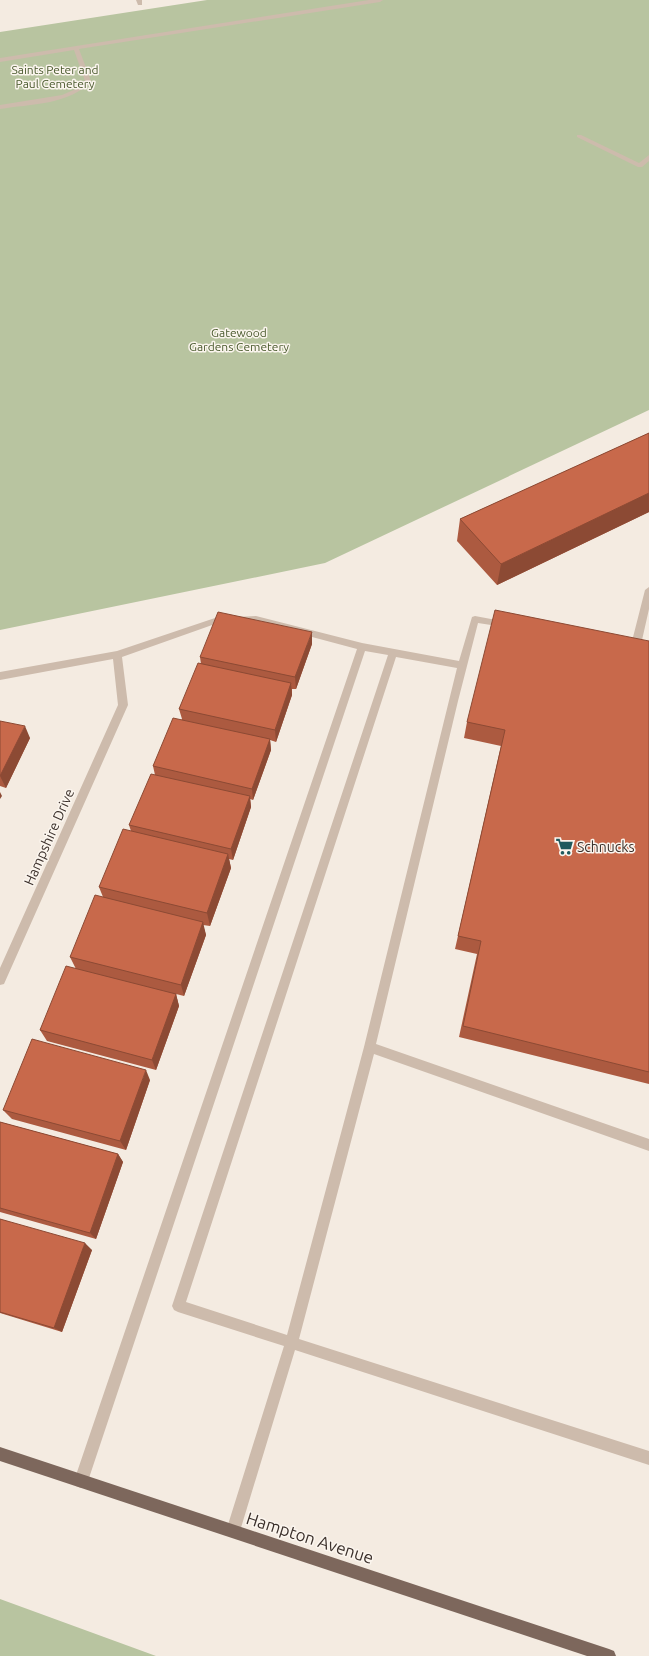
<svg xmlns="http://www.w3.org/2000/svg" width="649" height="1656" viewBox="0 0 649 1656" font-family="Ubuntu,sans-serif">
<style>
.green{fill:#b8c4a0}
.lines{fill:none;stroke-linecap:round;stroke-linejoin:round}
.minor{fill:#cdbbac;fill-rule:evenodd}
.major{fill:#7d675c;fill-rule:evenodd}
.wall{fill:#ac5a40}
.shaded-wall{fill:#8c4a34}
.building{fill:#c8694b;stroke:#8c4a34}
.labels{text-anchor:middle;stroke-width:3;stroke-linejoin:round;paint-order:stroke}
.far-park-label{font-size:12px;fill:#4a5a2e;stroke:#fbf5ee}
.street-label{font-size:14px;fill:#3b302b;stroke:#fbf5ee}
.poi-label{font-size:14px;fill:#3b302b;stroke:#fbf5ee;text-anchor:start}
.near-street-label{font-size:17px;fill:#3b302b;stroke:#fbf5ee}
</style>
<rect width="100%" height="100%" fill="#f4ebe1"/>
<path class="green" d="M207 0H649V410L325 563 0 630V32Z
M0 1599 156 1656H0Z"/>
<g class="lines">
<path class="minor" d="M136 0H142V5H138Z
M369 0H383L380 2 79 49 91 81C70 105 30 104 0 109V105L62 95 76 89 85 81 74 50 0 62V58Z
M577 135H581L639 163 649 155V161L642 167H638L577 137Z
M649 587V609L640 649 635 653 630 649 645 590Z
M256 616 362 643 459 661 472 617 475 616 507 622 508 624 507 626 504 627 478 623 458 701 376 1044 649 1139V1151L374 1054 299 1339 649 1451V1465L295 1350 240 1531 238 1536 233 1538 228 1536 226 1531 284 1346 178 1312 174 1310 172 1306 388 655 365 651 88 1481 86 1486 81 1488 76 1486 74 1481 357 649 256 622 215 624 122 657 128 705 4 984 0 985V968L118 705 113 659 0 680V672L117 651 215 618ZM396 657 457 668 364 1047 287 1335 186 1302Z"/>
<path class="major" d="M0 1447 609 1649 614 1651 616 1656H587L0 1461Z"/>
</g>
<path class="wall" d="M649 433V512L497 585 457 541 460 519Z
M649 641V1084L459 1037 477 954 455 949 501 746 464 738 467 722Z
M312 644 296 689H292V695L276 742 270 740 271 750 253 800 250 799 251 807 233 860 229 859 231 868 210 926 203 925 206 935 184 996 176 994 179 1006 156 1070 47 1041 40 1030 76 969 70 957 103 897 99 887 131 831 129 825 155 775 153 766 182 719 179 709 201 664 200 657Z
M0 721 30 738 6 788 0 786Z
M150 1080 126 1150 12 1119 3 1110Z
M0 1122 118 1154 123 1162 96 1239 0 1212Z
M0 1219 92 1250 62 1332 0 1313Z"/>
<path class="shaded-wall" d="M649 493V512L497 585 501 564Z
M312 632V644L296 689 295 677Z
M291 683 292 695 276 742 275 730Z
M25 726 30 738 6 788 0 776Z
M270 739 271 750 253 800 252 789Z
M0 792 2 796 0 799Z
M250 796 251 807 233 860 231 849Z
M228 854 231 868 210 926 207 913Z
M203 922 206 935 184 996 181 985Z
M176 994 179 1006 156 1070 152 1060Z
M146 1070 150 1080 126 1150 120 1141Z
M118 1154 123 1162 96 1239 90 1233Z
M85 1243 92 1250 62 1332 54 1328Z"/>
<path class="building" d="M649 433V493L501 564 460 519Z
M495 610 649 641V1072L463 1026 481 941 458 936 505 730 467 722Z
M218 612 312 632 295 677 200 657Z
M198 663 291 683 275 730 179 709Z
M173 718 270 739 252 789 153 766Z
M0 721 25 726 0 776Z
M151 774 250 796 231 849 129 825Z
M123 829 228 854 207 913 99 887Z
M95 895 203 922 181 985 70 957Z
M66 966 176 994 152 1060 40 1030Z
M32 1039 146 1070 120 1141 3 1110Z
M0 1122 118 1154 90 1233 0 1208Z
M0 1219 85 1243 54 1328 0 1312Z"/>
<defs>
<symbol id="supermarket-bare" viewBox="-9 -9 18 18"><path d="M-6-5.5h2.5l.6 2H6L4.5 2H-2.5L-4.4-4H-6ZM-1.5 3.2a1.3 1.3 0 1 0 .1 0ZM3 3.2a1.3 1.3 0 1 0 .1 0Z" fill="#1f5a5e" stroke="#fbf5ee" stroke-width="2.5" paint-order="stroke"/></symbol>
</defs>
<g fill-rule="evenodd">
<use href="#supermarket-bare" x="552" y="834" width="25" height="25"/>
</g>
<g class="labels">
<g class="far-park-label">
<text x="55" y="74">Saints Peter and<tspan x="55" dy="14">Paul Cemetery</tspan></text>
<text x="239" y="337">Gatewood<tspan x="239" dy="14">Gardens Cemetery</tspan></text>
</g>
<g class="street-label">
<text transform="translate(49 837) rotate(-66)" y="5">Hampshire Drive</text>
</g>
<g class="poi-label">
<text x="577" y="852">Schnucks</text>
</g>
<g class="near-street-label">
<text transform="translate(310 1538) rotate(18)" y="6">Hampton Avenue</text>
</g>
</g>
</svg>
